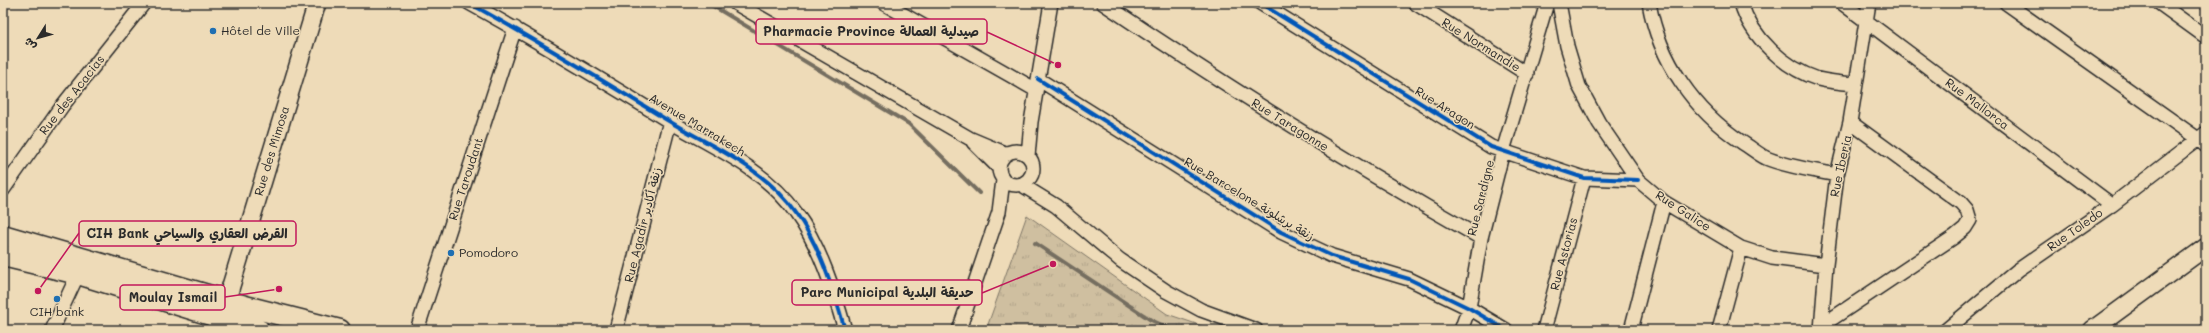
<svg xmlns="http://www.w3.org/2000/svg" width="2209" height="333" viewBox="0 0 2209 333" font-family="Mali,'Playpen Sans Arabic',sans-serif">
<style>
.park{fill:url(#park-tufts);stroke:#7d7566}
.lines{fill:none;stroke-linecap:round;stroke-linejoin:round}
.stream{stroke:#756e60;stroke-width:4}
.minor-casing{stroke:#2b2b2b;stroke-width:16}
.major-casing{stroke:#2b2b2b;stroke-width:20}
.highway-casing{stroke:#2b2b2b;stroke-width:23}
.minor{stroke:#eedbb8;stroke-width:13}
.major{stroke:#eedbb8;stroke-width:17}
.highway{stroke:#eedbb8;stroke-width:20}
.cycleway-casing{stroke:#eedbb8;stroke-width:6}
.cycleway{stroke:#0057b8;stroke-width:4}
.poi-dot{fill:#1f6fb2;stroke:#eedbb8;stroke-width:1.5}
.labels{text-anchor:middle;stroke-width:3;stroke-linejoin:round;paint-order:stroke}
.poi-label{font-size:12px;fill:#2b2b2b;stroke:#eedbb8;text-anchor:start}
.street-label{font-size:12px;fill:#2b2b2b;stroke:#eedbb8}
.leader{fill:none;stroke:#c2185b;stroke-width:1.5}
.callout-dot{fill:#c2185b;stroke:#eedbb8;stroke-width:1.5}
.callout{fill:#eedbb8;stroke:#c2185b;stroke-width:1.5}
.callout-label{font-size:13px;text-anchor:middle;font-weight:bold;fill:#2b2b2b}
</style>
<defs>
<pattern id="park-tufts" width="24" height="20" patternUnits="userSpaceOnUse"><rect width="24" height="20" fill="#cfbfa0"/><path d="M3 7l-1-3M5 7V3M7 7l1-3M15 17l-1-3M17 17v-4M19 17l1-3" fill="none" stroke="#b2a48a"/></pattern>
</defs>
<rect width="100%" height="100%" fill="#eedbb8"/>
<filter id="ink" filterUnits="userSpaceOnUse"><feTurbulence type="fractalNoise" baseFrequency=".025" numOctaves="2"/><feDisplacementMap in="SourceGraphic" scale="8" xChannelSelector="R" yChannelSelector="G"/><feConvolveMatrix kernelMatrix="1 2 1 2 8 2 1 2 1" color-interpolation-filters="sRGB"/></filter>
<g filter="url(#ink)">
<path class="park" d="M1027 215 1167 314 1214 330H986Z"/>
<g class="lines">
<path class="stream" d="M708 3 909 124 979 193
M1035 243 1151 320 1173 330"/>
<defs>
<path id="minor" d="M469 3C536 40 602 80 667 120 712 147 765 168 796 213 820 246 834 291 845 330
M735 3 969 138 1007 154
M883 3 1036 90
M1103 3C1226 86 1352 165 1481 238
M1260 3 1491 147 1584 178 1638 180
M1415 3 1527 74
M1559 3 1567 46 1579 86 1599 123 1638 180 1664 202 1741 248 1772 258 1826 265
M1649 3C1659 60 1694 111 1743 143 1750 147 1758 154 1766 158 1787 167 1814 170 1837 175
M1741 3C1751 37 1784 68 1818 79 1830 82 1843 83 1855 84
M1842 3 2112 205
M2006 3 2198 139 2206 146
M2159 3 2206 37
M1038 79 1281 232 1332 256 1409 279 1469 308 1506 330
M973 142 999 168
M999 168a17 17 0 1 1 34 0a17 17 0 1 1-34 0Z
M1028 156 1031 122 1051 3
M1022 185 1056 206 1120 260 1166 291 1201 310 1256 330
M3 190 63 105 144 3
M1821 326 1954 237 1965 228 1970 220 1967 210 1961 203 1850 122
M52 330 78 274
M417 330 515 28
M616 330 670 121
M959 330 999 212 1003 180
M1461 330 1469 308 1481 238 1503 151 1547 3
M1544 330 1584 178
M1631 330 1664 202
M1719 330 1741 248
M1821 330 1826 265 1837 175 1850 122 1869 3
M1946 330 2018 270 2112 205 2206 133"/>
<path id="major" d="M215 330 227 299 317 3
M2092 330 2206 247"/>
<path id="highway" d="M3 235 249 307 340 330
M3 256 78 274 259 330"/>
</defs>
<use href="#minor" class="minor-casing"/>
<use href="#major" class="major-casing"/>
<use href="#highway" class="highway-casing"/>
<use href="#minor" class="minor"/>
<use href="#major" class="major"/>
<use href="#highway" class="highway"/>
<defs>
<path id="cycleway" d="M469 3C536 40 602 80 667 120 712 147 765 168 796 213 820 246 834 291 845 330
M1260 3 1491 147 1584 178 1638 180
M1038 79 1281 232 1332 256 1409 279 1469 308 1506 330"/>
</defs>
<use href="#cycleway" class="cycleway-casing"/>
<use href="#cycleway" class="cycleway"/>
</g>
</g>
<g class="poi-dot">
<circle cx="213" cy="31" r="4"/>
<circle cx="451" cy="253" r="4"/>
<circle cx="57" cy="299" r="4"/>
</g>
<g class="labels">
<g class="poi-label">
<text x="221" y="35">Hôtel de Ville</text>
<text x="459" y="257">Pomodoro</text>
<text x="57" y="316" text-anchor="middle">CIH bank</text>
</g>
<g class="street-label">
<text transform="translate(1481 45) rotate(32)" y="4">Rue Normandie</text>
<text transform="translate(72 95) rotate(-52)" y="4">Rue des Acacias</text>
<text transform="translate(1977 104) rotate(37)" y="4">Rue Mallorca</text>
<text transform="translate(1445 108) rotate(32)" y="4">Rue Aragon</text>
<text transform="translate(697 125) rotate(31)" y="4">Avenue Marrakech</text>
<text transform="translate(1290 125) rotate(32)" y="4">Rue Taragonne</text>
<text transform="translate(272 151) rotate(-73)" y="4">Rue des Mimosa</text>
<text transform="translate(1841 166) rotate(-78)" y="4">Rue Iberia</text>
<text transform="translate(466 179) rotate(-72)" y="4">Rue Taroudant</text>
<text transform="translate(1481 198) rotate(-76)" y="4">Rue Sardigne</text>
<text transform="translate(1249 199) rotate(31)" y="4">Rue Barcelone زنقة برشلونة</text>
<text transform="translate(1683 211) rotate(33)" y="4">Rue Galice</text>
<text transform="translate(643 225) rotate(-76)" y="4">Rue Agadir زنقة أكادير</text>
<text transform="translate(2075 230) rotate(-35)" y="4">Rue Toledo</text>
<text transform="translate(1564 254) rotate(-75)" y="4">Rue Astorias</text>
</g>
</g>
<path class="leader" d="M1058 65L987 32M38 291L79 233M1053 264L982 293M279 289L225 297"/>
<g class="callout-dot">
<circle cx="1058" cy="65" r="4"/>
<circle cx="38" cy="291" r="4"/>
<circle cx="1053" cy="264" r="4"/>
<circle cx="279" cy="289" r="4"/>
</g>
<g class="callout">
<rect x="756" y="19" width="231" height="25" rx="4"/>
<rect x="79" y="221" width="217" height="25" rx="4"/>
<rect x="792" y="280" width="190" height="25" rx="4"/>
<rect x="120" y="285" width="105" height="25" rx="4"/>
</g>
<g class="callout-label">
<text x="871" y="36">Pharmacie Province صيدلية العمالة</text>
<text x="187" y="238">CIH Bank القرض العقاري والسياحي</text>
<text x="887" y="297">Parc Municipal حديقة البلدية</text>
<text x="173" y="302">Moulay Ismail</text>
</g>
<rect width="2209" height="333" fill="none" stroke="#eedbb8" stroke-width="16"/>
<rect x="8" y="8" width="2193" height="317" fill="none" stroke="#2b2b2b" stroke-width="1.5" filter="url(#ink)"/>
<g transform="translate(38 38) rotate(233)" stroke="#eedbb8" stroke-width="3" paint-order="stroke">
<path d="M0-3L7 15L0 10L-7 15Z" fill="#2b2b2b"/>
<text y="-6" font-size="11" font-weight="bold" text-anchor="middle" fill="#2b2b2b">ش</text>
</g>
</svg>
